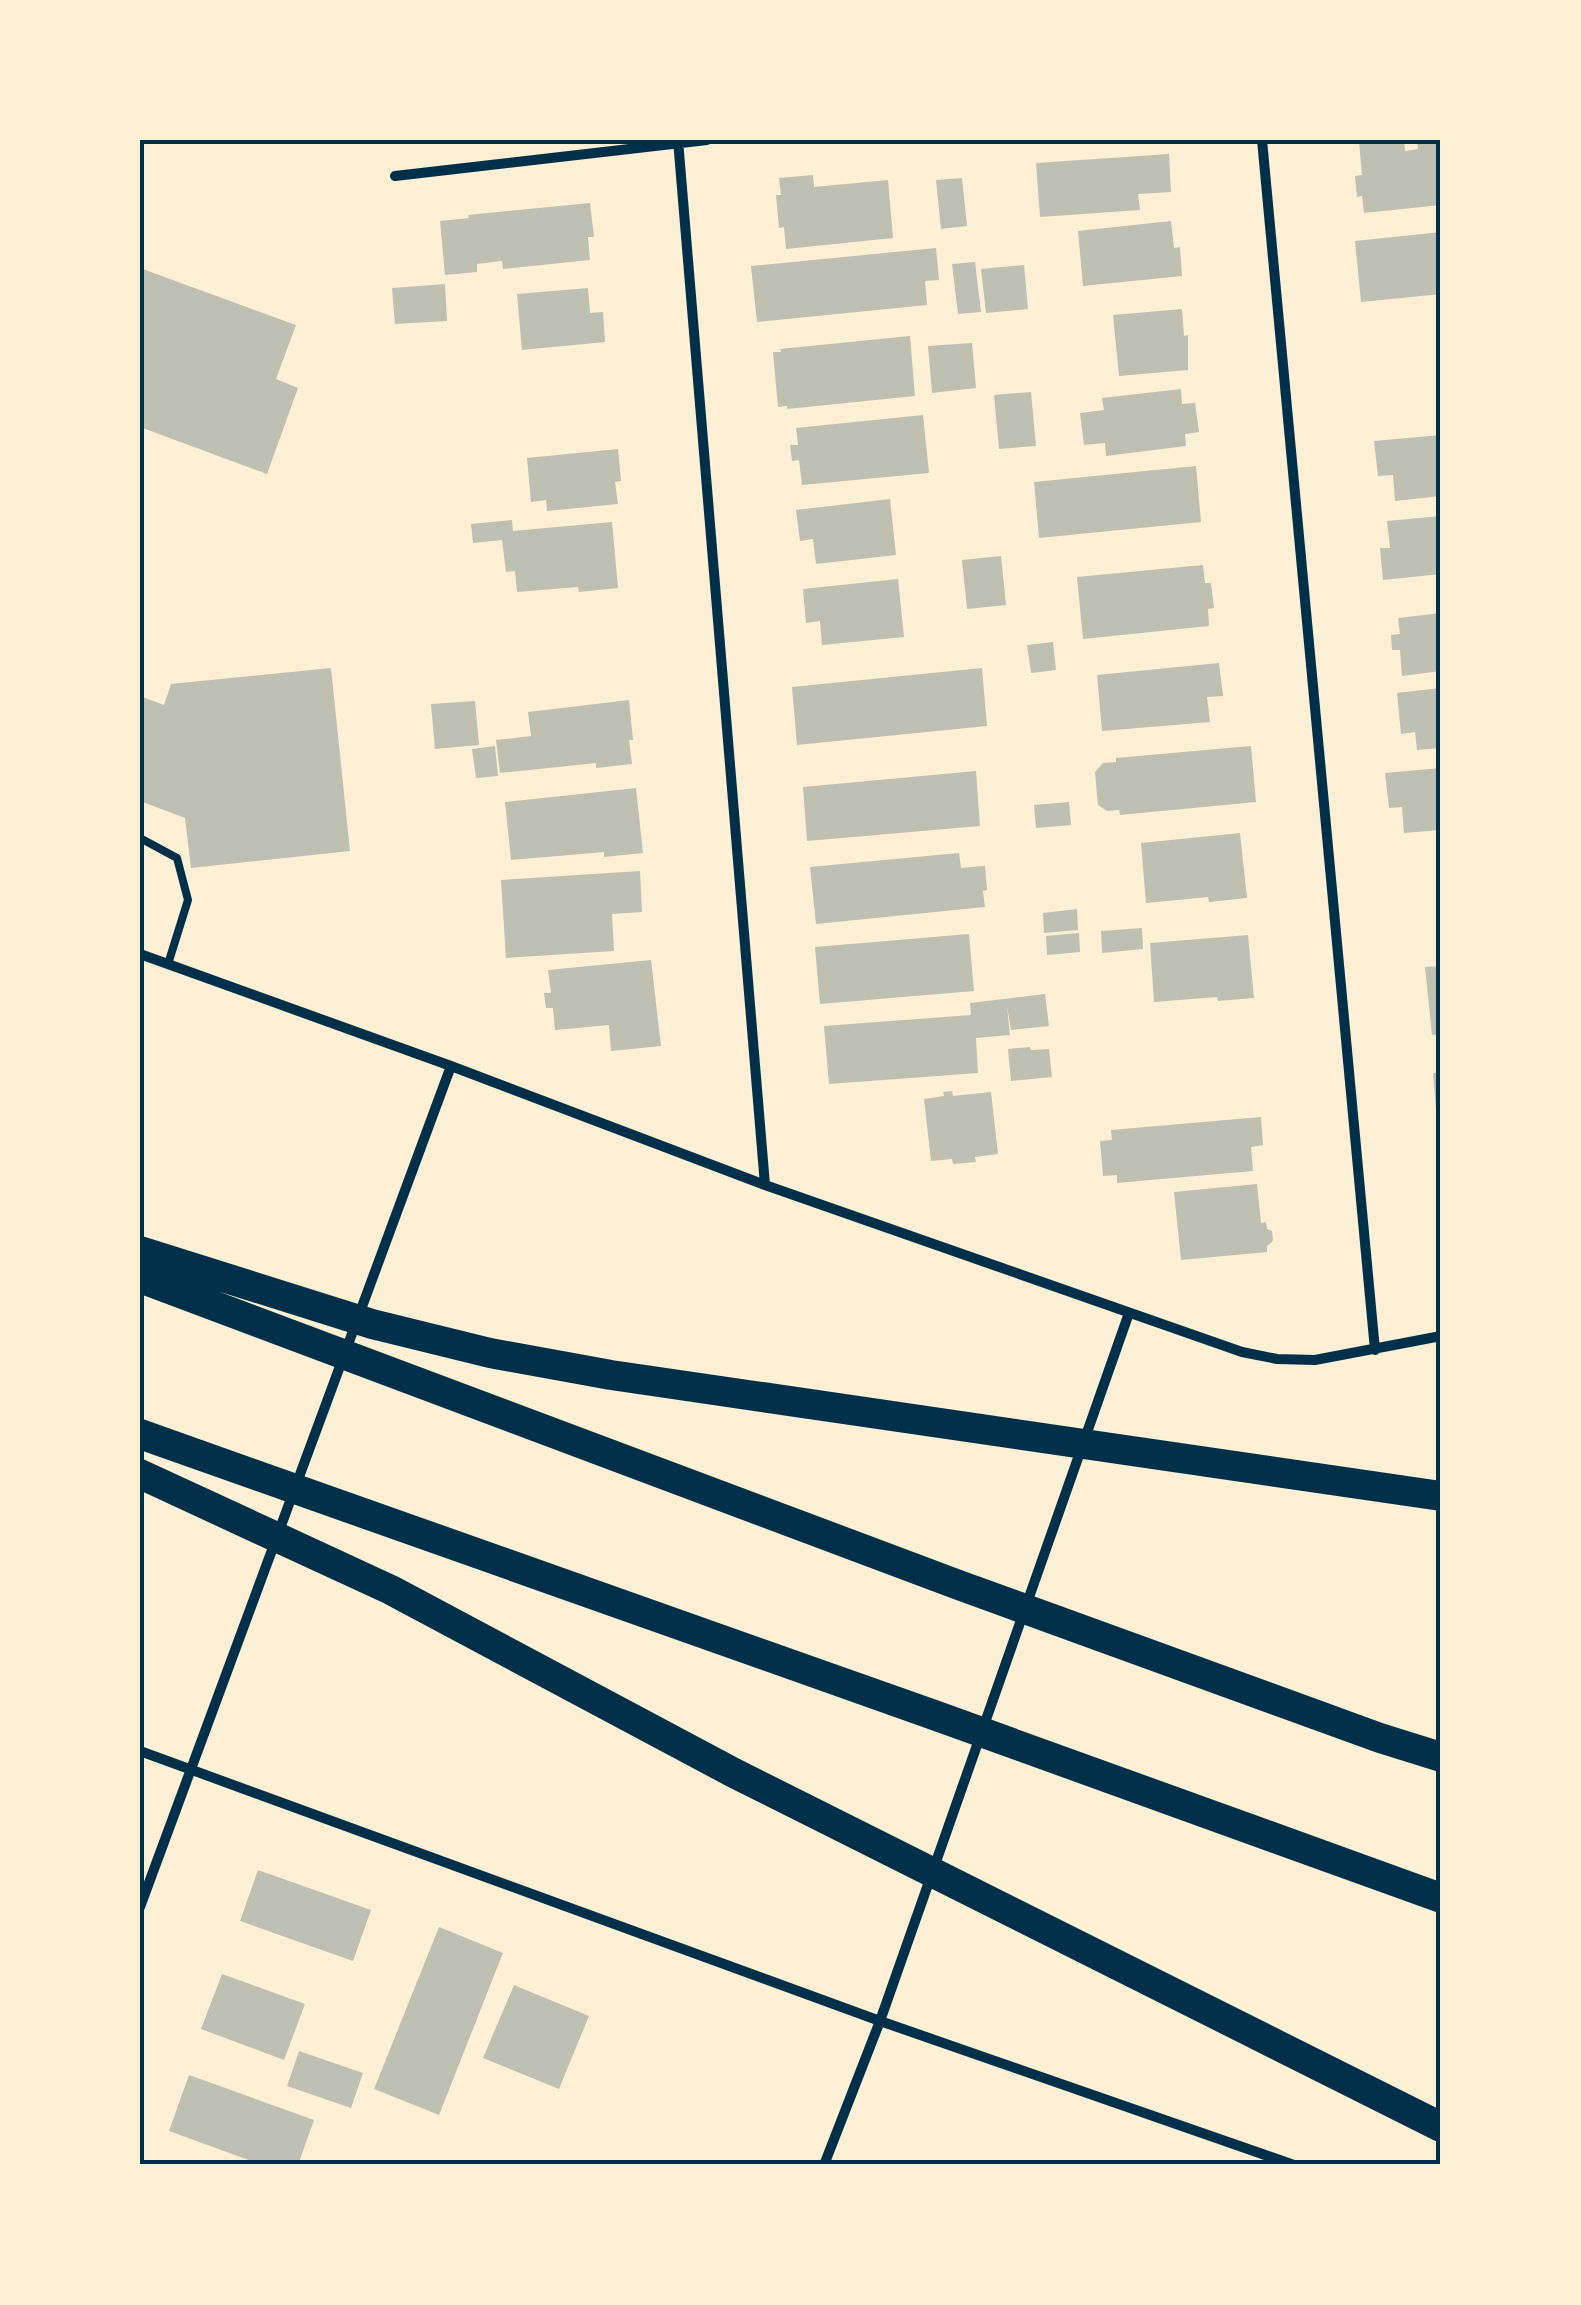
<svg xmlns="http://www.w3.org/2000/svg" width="1581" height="2305" viewBox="0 0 1581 2305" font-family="'Public Sans',sans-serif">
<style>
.building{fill:#bec0b2}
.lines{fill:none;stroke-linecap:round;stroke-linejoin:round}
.service{stroke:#003049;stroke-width:8}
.minor{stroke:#003049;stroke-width:10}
.motorway{stroke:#003049;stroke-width:30}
.neatline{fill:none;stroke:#003049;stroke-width:4}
</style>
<rect width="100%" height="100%" fill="#fdf0d5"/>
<path class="building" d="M1404 140 1405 151 1418 149 1417 140H1441V205L1364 213 1362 196 1357 197 1355 176 1362 175 1359 141Z
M1169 154 1171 192 1138 194 1140 210 1040 217 1036 163Z
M813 175 814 187 888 180 893 238 786 249 784 227 779 228 776 195H781L779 178Z
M962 178 967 226 941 229 936 180Z
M590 203 594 237H588L590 260 503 269 502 261 477 264V272L445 275 440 221 469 218 468 215Z
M1171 221 1174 248 1180 247 1182 276 1083 286 1078 231Z
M1441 232V294L1361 302 1355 241Z
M936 248 939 280 925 281 927 305 757 322 751 266Z
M975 262 981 312 958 314 952 264Z
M1024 265 1028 309 986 313 981 269Z
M140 268 296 325 276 379 298 388 267 474 140 427Z
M445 284 447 321 395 324 392 288Z
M588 288 590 313 603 312 605 342 522 350 517 294Z
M1182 309 1184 336 1188 335V370L1119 376 1113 315Z
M910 336 915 396 787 409V406L778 407 773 352H781L780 349Z
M972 343 976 388 932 393 928 346Z
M1181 389 1182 404 1195 403 1199 432 1185 434 1186 446 1106 456 1105 443 1084 445 1080 413 1104 410 1102 398Z
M1031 392 1036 446 999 449 994 395Z
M923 415 929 473 802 485 799 460 792 461 790 445H798L796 428Z
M1441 435V496L1395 501 1393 475 1378 476 1374 441Z
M618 449 621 481 615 482 618 504 547 511 546 500 531 502 527 458Z
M1196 466 1201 522 1039 538 1034 482Z
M890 499 896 555 816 564 813 539 800 541 796 510Z
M1441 516V574L1383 580 1380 548H1390L1387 521Z
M512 520 513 531 612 522 618 588 579 592 578 587 517 592 515 571 506 572 502 540 473 543 471 524Z
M1001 556 1006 605 967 609 962 560Z
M1203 565 1205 583H1211L1214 608 1208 609 1209 626 1083 639 1077 577Z
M898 579 904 637 822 645 820 621 806 623 803 589Z
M1441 613V671L1402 676 1400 650H1392L1391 635 1400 634 1398 618Z
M1053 642 1056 670 1031 673 1027 645Z
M1219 663 1223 696 1207 697 1210 722 1102 731 1097 675Z
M331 668 350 851 191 868 185 818 140 801V696L164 705 171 684Z
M982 668 987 726 797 745 792 687Z
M1441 688V748L1417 750 1415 732 1401 734 1397 693Z
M629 700 633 740H629L632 764 596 768V763L500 773 496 740 531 736 528 712Z
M475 701 479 745 435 749 431 704Z
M495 746 498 776 476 778 472 749Z
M1251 746 1256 802 1120 815 1119 810 1107 811 1098 805 1095 772 1103 763 1116 762V758Z
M1441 768V830L1404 833 1402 807 1389 808 1385 773Z
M976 771 980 826 807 841 803 787Z
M636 788 643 853 604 857V852L511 860 505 802Z
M1069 802 1071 825 1036 828 1034 805Z
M1240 833 1247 898 1209 902 1208 897 1146 903 1141 843Z
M959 853 961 868 985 866 987 890 983 891 985 907 816 924 810 867Z
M640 871 642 912 612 914 614 951 506 958 501 880Z
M1077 909 1078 930 1044 933 1043 913Z
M1142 928 1143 949 1102 953 1101 931Z
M1079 933 1080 952 1047 955 1046 936Z
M969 934 974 991 820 1004 815 947Z
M1248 935 1254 998 1218 1001 1217 997 1154 1002 1150 943Z
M651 960 661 1046 611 1051 609 1025 555 1030 553 1008H546L544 993H551L548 970Z
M1441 966V1034L1432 1035 1425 967Z
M1045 994 1049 1026 1011 1030 1007 1006 1010 1035 976 1038 978 1073 829 1084 824 1026 971 1015 970 1003Z
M1030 1047 1031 1050 1049 1049 1052 1077 1011 1081 1008 1049Z
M1441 1072V1109L1436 1110 1433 1073Z
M952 1091 953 1096 991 1092 998 1154 975 1157 976 1162 953 1164 952 1159 931 1161 924 1099 944 1096 943 1092Z
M1261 1117 1263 1145 1251 1147 1253 1171 1117 1183V1175L1103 1176 1100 1141 1112 1140 1111 1130Z
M1257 1184 1261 1223 1266 1222 1267 1229 1272 1231 1273 1241 1267 1246V1252L1181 1260 1174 1192Z
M258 1870 371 1910 353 1961 240 1921Z
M439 1927 503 1953 439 2115 374 2089Z
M222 1974 305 2004 284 2060 201 2029Z
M514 1985 589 2016 559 2089 483 2058Z
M299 2051 363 2073 351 2108 287 2086Z
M189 2075 314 2120 298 2165H262L169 2131Z"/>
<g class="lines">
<path class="service" d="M140 838 177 858 188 900 168 964"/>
<path class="minor" d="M678 140 765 1185
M1262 140 1375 1350
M395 176 707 140
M140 954 451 1066 765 1185 1242 1352 1277 1359 1315 1360 1441 1336
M140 1751 880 2021 1294 2165
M140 1907 451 1066
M824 2165 880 2021 1129 1313"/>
<path class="motorway" d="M140 1251 372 1324 490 1353 611 1375 1441 1496
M140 1278 956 1584 1380 1738 1441 1757
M140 1434 934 1715 1441 1898
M140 1474 391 1590 734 1773 1441 2127"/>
</g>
<rect width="1581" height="2305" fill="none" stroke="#fdf0d5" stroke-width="285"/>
<rect x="142" y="142" width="1296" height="2020" class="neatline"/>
</svg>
